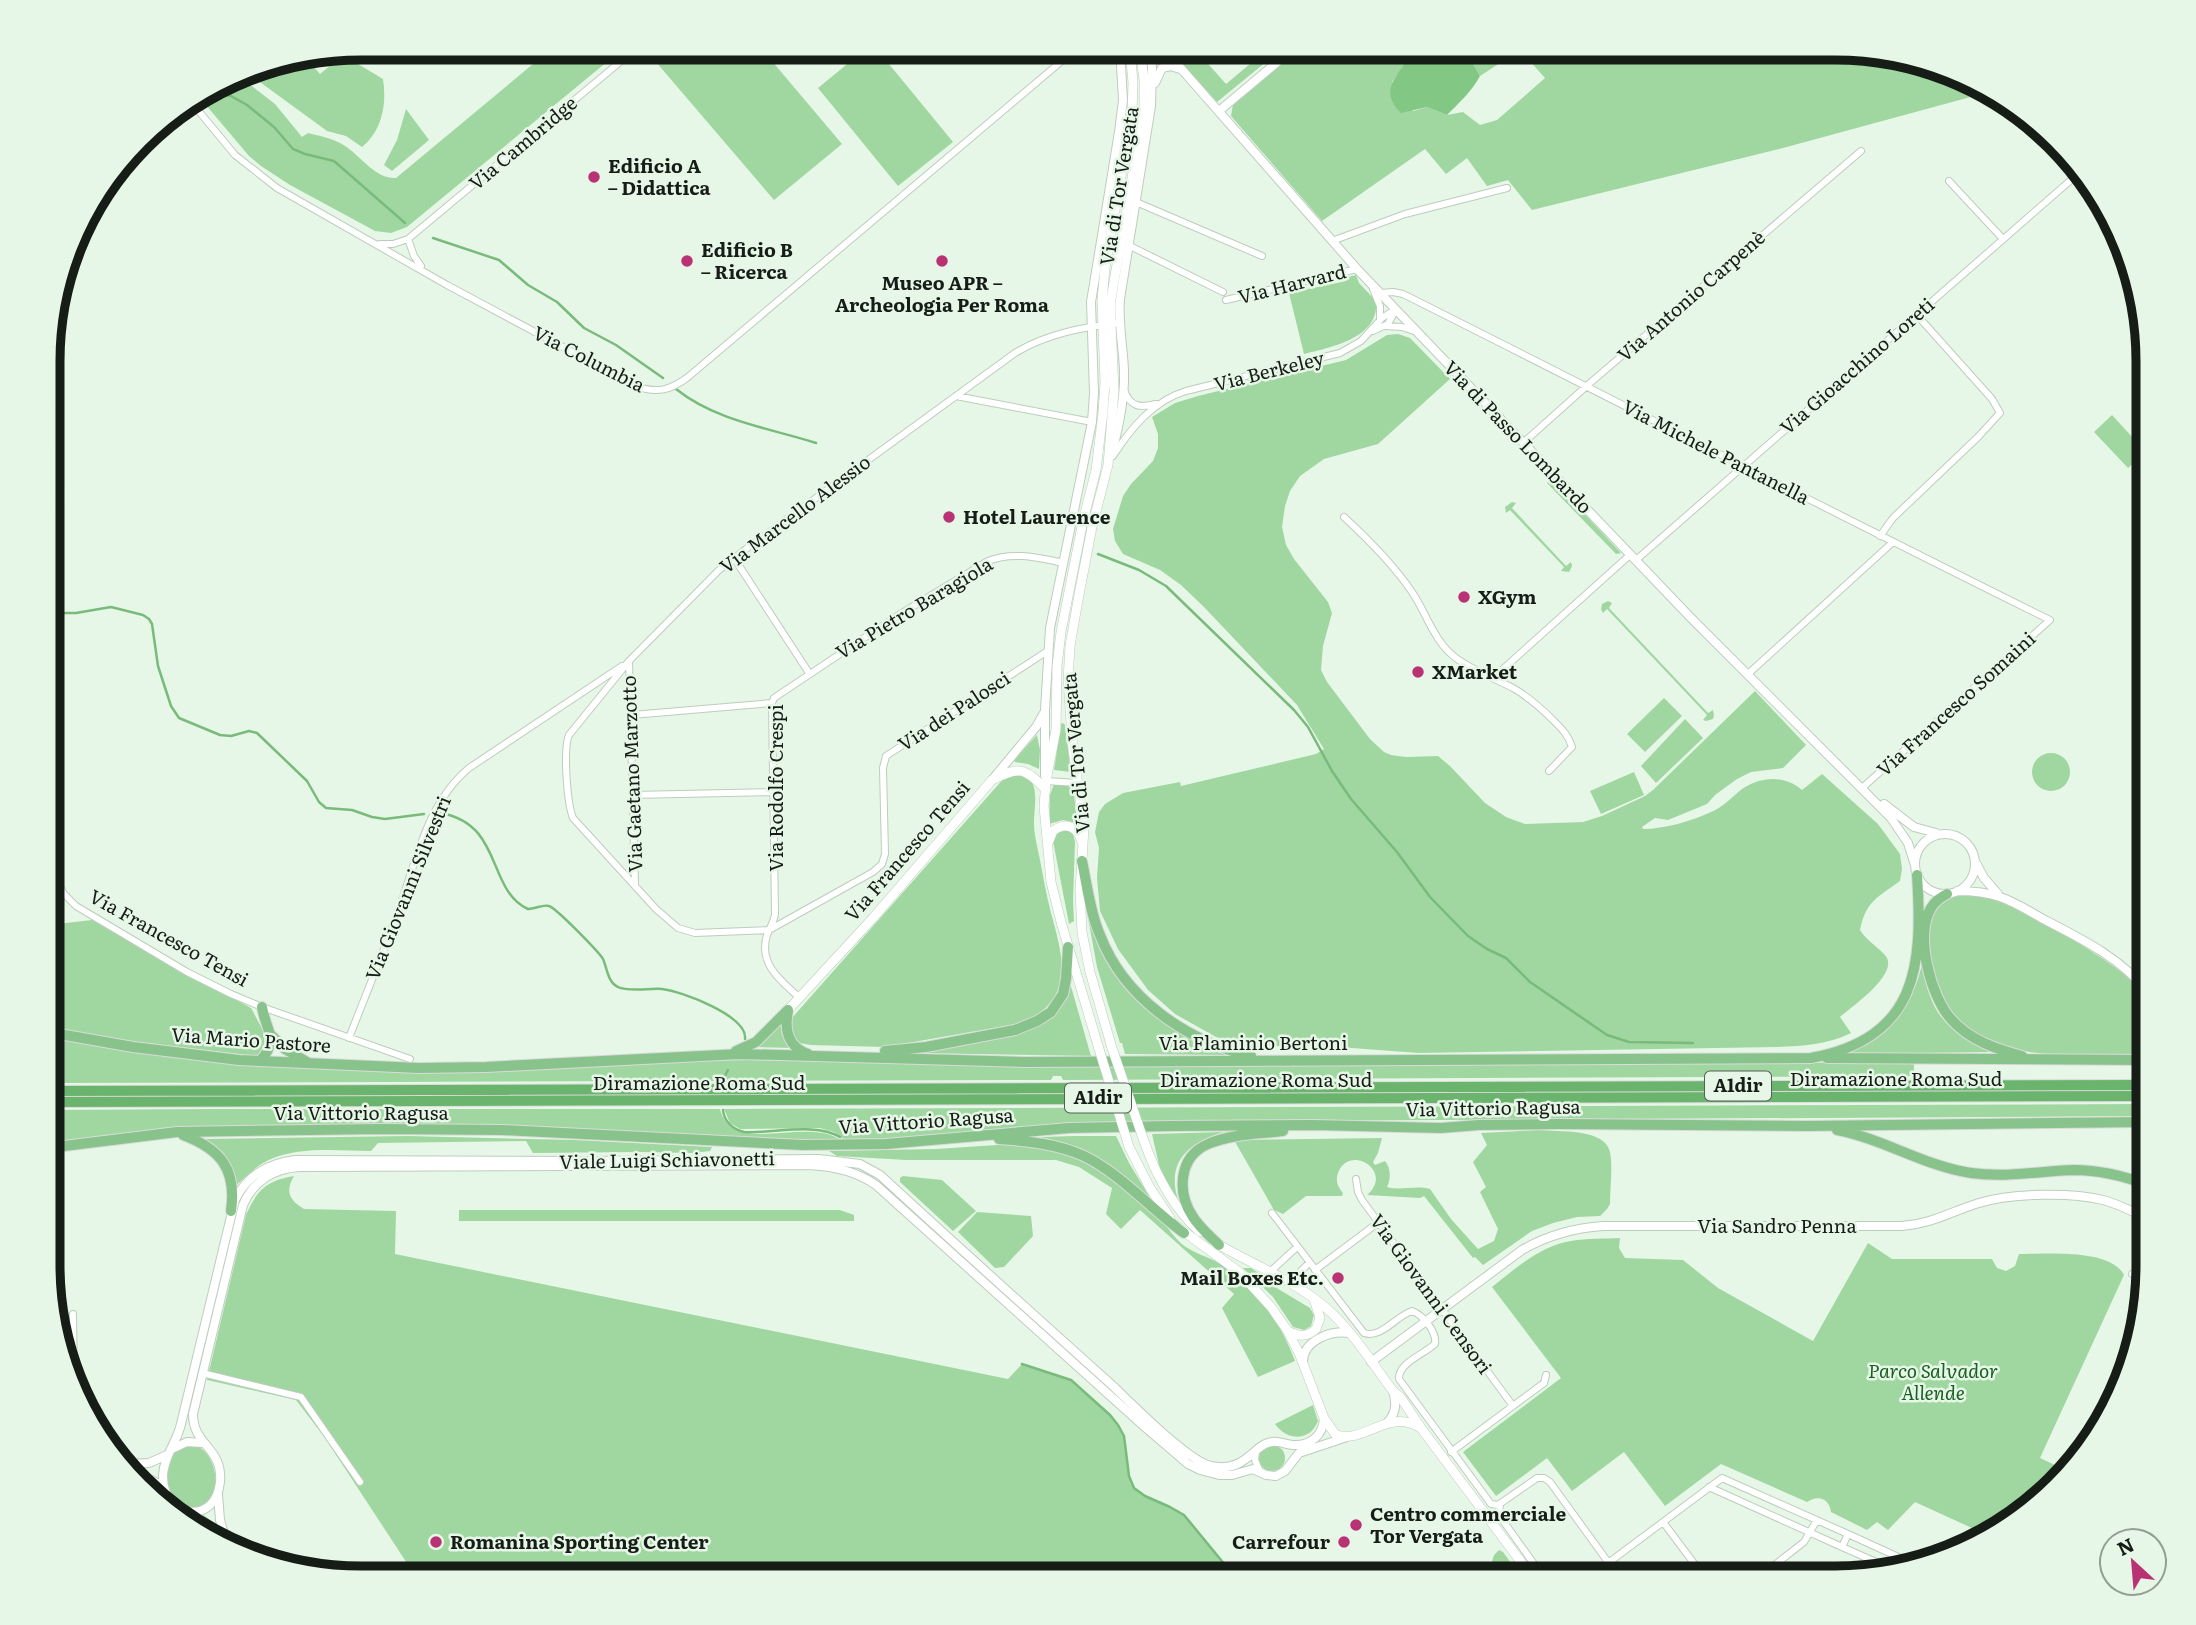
<svg xmlns="http://www.w3.org/2000/svg" width="2196" height="1625" viewBox="0 0 2196 1625" font-family="Literata,serif">
<style>
.green{fill:#a0d7a1}
.forest{fill:#83c785}
.lines{fill:none;stroke-linecap:round;stroke-linejoin:round}
.stream{stroke:#78bb7a;stroke-width:2.5}
.minor-casing{stroke:#bdcdbd;stroke-width:8}
.tertiary-casing{stroke:#bdcdbd;stroke-width:10}
.secondary-casing{stroke:#bdcdbd;stroke-width:10}
.trunk-casing{stroke:#dadbda;stroke-width:12}
.motorway-casing{stroke:#dadbda;stroke-width:12}
.minor{stroke:#fff;stroke-width:6}
.tertiary{stroke:#fff;stroke-width:8}
.secondary{stroke:#fff;stroke-width:9}
.trunk{stroke:#88c38b;stroke-width:10}
.motorway{stroke:#6bb46e;stroke-width:10}
.secondary-bridge-casing{stroke:#bdcdbd;stroke-width:10;stroke-linecap:butt}
.secondary-bridge{stroke:#fff;stroke-width:9}
.poi-dot{fill:#b93374;stroke:#e7f7e7;stroke-width:2.5}
.labels{text-anchor:middle;stroke-width:5;stroke-linejoin:round;paint-order:stroke}
.shield{fill:#e7f7e7;stroke:#555e55;stroke-width:2}
.shield-label{font-size:18px;font-weight:bold;fill:#161c16}
.street-label{font-size:19px;fill:#161c16;stroke:#e7f7e7}
.poi-label{font-size:19px;font-weight:bold;fill:#161c16;stroke:#e7f7e7;text-anchor:start}
.park-label{font-size:19px;font-style:italic;fill:#195f22;stroke:#e7f7e7}
.rim{fill:none;stroke:#161c16;stroke-width:9}
</style>
<rect width="100%" height="100%" fill="#e7f7e7"/>
<path class="green" d="M530 47H625L407 227 391 233 375 231 290 185 261 166 249 156 200 98 239 76 275 104 302 137 308 133C320 136 335 139 345 146 361 156 375 179 396 178L539 59Z
M659 47H760L842 144 774 200 650 55Z
M868 47H875L953 142 898 186 818 88Z
M1168 48H1194L1226 84 1269 48H1283L1217 102Z
M1300 48H1434L1430 52 1408 60 1392 82 1413 111 1427 107 1447 115 1463 112 1480 125 1497 120 1545 78 1520 50 1480 76 1464 48H1855L1955 71 1989 92 1783 148 1532 210 1508 180 1487 186 1467 158 1446 174 1425 149 1322 221 1231 116 1233 104Z
M343 55 383 79C387 104 382 131 362 147L346 136 327 131 246 72 260 64 305 57 320 74Z
M406 109 429 140 392 171 384 165 397 140Z
M1356 275 1359 283 1376 301C1380 338 1331 347 1304 354L1289 293 1346 281 1348 277Z
M1398 334 1410 338 1450 379 1378 444 1324 459 1300 476 1290 491 1285 506 1282 527 1286 545 1294 559 1328 602 1332 613 1323 646 1321 670 1327 682 1370 739 1384 752 1391 755 1406 757 1438 756 1450 766 1485 803 1506 817 1525 824 1583 822 1602 816 1645 796 1653 790 1755 691 1806 745 1783 768 1751 772 1737 779 1715 795 1707 804 1668 820 1655 818 1642 827 1643 829C1664 829 1692 821 1711 812 1723 807 1732 797 1742 789 1761 776 1785 775 1802 790L1822 774 1878 824 1900 854 1902 869 1900 881C1877 898 1866 901 1860 930 1867 942 1883 950 1887 958 1896 976 1853 1006 1840 1017L1851 1033C1827 1045 1802 1046 1777 1047L1418 1053 1325 1046H1250L1216 1037 1175 1014 1148 990 1118 949 1100 911 1097 878 1099 848 1095 832 1099 812 1105 804 1123 793 1180 782 1181 786 1316 754 1324 749 1297 705 1204 607 1181 585 1160 570 1123 554 1115 541 1113 529 1123 496 1131 484 1153 461 1158 448V434L1152 417 1175 403 1198 396 1346 360 1387 335Z
M2112 415 2146 452 2128 468 2094 432Z
M1544 472H1545L1621 553 1616 554 1547 483 1551 479Z
M1512 502 1516 503 1512 508 1566 566 1571 562 1572 566 1569 572 1561 571 1564 567 1510 510 1506 513 1505 507Z
M1608 601 1612 603 1609 608 1708 713 1713 710 1714 715 1713 719 1706 721 1703 720 1707 715 1607 609 1603 613 1601 609 1602 604Z
M1664 698 1682 716 1645 752 1627 734Z
M1685 719 1703 738 1656 783 1641 766Z
M1063 723 1065 725 1071 772 1054 770 1061 724Z
M1037 735 1040 750 1039 769 1028 764 1015 762 1014 760Z
M2032 772a19 19 0 1 1 38 0a19 19 0 1 1-38 0Z
M1634 772 1644 795 1601 814 1590 791Z
M1013 773C1043 775 1034 802 1034 823 1034 834 1037 845 1039 855 1043 875 1046 894 1051 913 1064 960 1075 999 1022 1023L885 1047 811 1045 799 1043 793 1038 791 1019 1005 777Z
M1054 784 1073 785 1077 823 1063 820 1049 824 1050 795Z
M1067 830 1073 833 1075 842 1073 901 1074 921 1069 924 1053 841 1058 831Z
M1971 894C1980 896 1989 897 1998 900 2026 911 2141 974 2148 1001 2151 1012 2148 1042 2148 1055 2090 1055 2022 1063 1971 1031 1961 1024 1951 1014 1945 1004 1933 981 1918 923 1941 903 1949 896 1961 895 1971 894Z
M1088 918 1105 958 1128 991 1140 1002 1228 1055 1125 1054 1122 1043H1120L1097 967Z
M92 920 251 1008 266 1036 268 1048 257 1056 112 1039 49 1028V925Z
M1922 964C1930 1014 1947 1033 1994 1052L1845 1054C1886 1024 1910 1017 1922 964Z
M1070 983 1091 1056 914 1053 1031 1029Z
M780 1021 782 1035 792 1048 752 1047Z
M48 1037 298 1067 749 1060 1281 1066 1914 1062V1076L1063 1080 1061 1076H1053L1051 1080 48 1083Z
M2148 1104V1116L1105 1122 892 1139 845 1140 834 1132 820 1128 740 1129 730 1123 724 1109Z
M210 1109H720C732 1158 808 1115 842 1141L731 1138 526 1126H321L48 1144V1110Z
M1539 1130C1559 1132 1605 1128 1610 1152 1613 1168 1610 1187 1610 1204L1607 1209 1600 1216 1577 1217 1553 1223 1532 1231 1483 1265 1475 1257 1473 1258 1424 1196 1420 1198 1367 1195C1395 1171 1349 1143 1338 1173 1335 1181 1338 1187 1343 1193L1342 1196H1306L1283 1214 1274 1210 1234 1140 1382 1138 1378 1153 1373 1162 1375 1165 1385 1161C1391 1168 1391 1179 1387 1187 1400 1191 1415 1185 1430 1189L1451 1219 1478 1249 1494 1241 1498 1229 1480 1192 1486 1187 1473 1162 1487 1145 1481 1133Z
M1224 1132C1183 1144 1163 1167 1182 1210L1161 1174 1152 1134Z
M408 1136 575 1140 712 1147 710 1151 693 1153 640 1152 533 1153 526 1141 378 1143 371 1151C340 1151 301 1146 271 1159 258 1164 246 1177 235 1186 233 1165 223 1150 205 1139Z
M1075 1136H1116L1129 1163 1154 1204C1119 1168 1090 1149 1041 1137Z
M1012 1144C1034 1146 1055 1148 1076 1156 1104 1167 1135 1196 1158 1216 1167 1225 1173 1237 1183 1245 1193 1253 1209 1257 1221 1264 1256 1285 1281 1323 1295 1361L1258 1377 1222 1308 1234 1294 1140 1210 1121 1229 1106 1214 1112 1188 1079 1167 1056 1160H906L837 1156 829 1151 936 1149Z
M294 1176C285 1191 289 1200 304 1209L396 1211 395 1254 1008 1379 1022 1364 1068 1379 1110 1415 1118 1425 1124 1436 1129 1476 1134 1488 1145 1496 1170 1507 1184 1515 1235 1577H416L325 1438 296 1400 207 1380 246 1215C257 1190 266 1181 294 1176Z
M903 1176 942 1180 976 1211 953 1231 900 1182V1178Z
M459 1210H840L854 1215V1221H459Z
M977 1212 1031 1216 1033 1236 1004 1267 995 1268 958 1232Z
M1620 1238 1619 1248 1625 1258 1683 1260 1718 1288 1813 1341 1868 1243 1892 1259H1992L1997 1268 2006 1271 2015 1266 2019 1254C2044 1254 2111 1248 2124 1275L2040 1458 2070 1472 1987 1535 1915 1502 1888 1530 1877 1522 1867 1530 1831 1512C1830 1499 1818 1494 1807 1502L1721 1464 1665 1506 1624 1452 1572 1491 1547 1458 1496 1496 1463 1452 1561 1378 1492 1287C1516 1268 1540 1246 1571 1241 1587 1238 1604 1239 1620 1238Z
M1243 1268H1251L1266 1278 1275 1287 1310 1308 1314 1315 1311 1326 1304 1330 1293 1327 1273 1297Z
M1313 1405 1318 1421C1310 1442 1287 1441 1275 1424Z
M1259 1458a13 13 0 1 1 26 0a13 13 0 1 1-26 0Z
M197 1446C216 1454 224 1493 203 1505 199 1508 191 1508 186 1508 183 1506 179 1505 176 1502 166 1491 163 1463 174 1452 180 1447 189 1446 197 1446Z
M1499 1550 1503 1552 1522 1578H1487L1494 1555Z"/>
<path class="forest" d="M1397 48H1418L1422 52H1430L1434 48H1464L1480 76C1472 91 1459 103 1447 115L1427 107 1401 113C1380 92 1394 80 1407 60Z"/>
<g class="lines">
<path class="stream" d="M212 92 231 96 247 105 274 127 293 149 305 154 334 161 405 223
M433 238 499 260 528 285 557 302 584 328 616 345 663 378
M676 389C716 421 769 428 816 443
M1098 554 1139 570 1166 586 1294 710 1308 727 1332 771 1351 799 1397 852 1430 897 1468 936 1487 949 1506 958 1530 982 1607 1035 1629 1042 1693 1043
M49 613H76L111 607 143 615 149 619 152 624 158 666 171 706 179 718 220 735 231 736 249 731 257 733 307 781 319 802 326 808 352 810 372 817 385 819 424 814
M441 813C504 825 486 889 528 909 535 909 543 904 549 906 556 908 599 952 603 959 607 968 608 983 618 987 628 992 650 988 662 989 681 991 748 1016 745 1039
M722 1081 728 1070
M723 1110C724 1121 732 1129 744 1132 772 1134 815 1122 840 1137
M1022 1364 1071 1380 1110 1415 1118 1425 1124 1436 1129 1476 1134 1488 1145 1496 1170 1507 1184 1515 1235 1577"/>
<defs>
<path id="minor" d="M192 103 235 155 277 188 447 285 636 386C657 394 671 390 688 377L1063 60
M1949 181 2003 239
M1136 202 1262 256
M408 239 414 256 421 266
M1332 241 1405 214 1507 188
M380 244H393L408 239 638 47
M1128 245 1223 292
M1373 289 1380 306V320
M1381 293 1393 292 1403 294C1619 402 1833 513 2050 620L1862 788
M1226 300 1357 269
M1385 326 1402 327 1414 331
M1373 331 1388 324 1396 309
M1124 390C1130 407 1140 408 1156 404
M956 396 1092 422
M1523 443 1590 383 1861 151
M1113 456C1131 428 1153 401 1186 391L1340 353 1361 341 1382 318 1396 309
M1344 517C1369 540 1393 564 1412 592 1427 614 1434 642 1456 658 1473 671 1494 678 1513 688 1529 697 1541 708 1554 721 1562 729 1569 736 1572 747L1549 771
M1880 536 1893 518 1978 437 2000 413 1992 399 1916 314
M734 558 809 673
M1636 560 2079 173
M629 661 635 886
M1748 674 1893 542
M1493 678 1631 554
M632 715 772 703
M1046 781 1078 783
M632 795 773 792
M49 865 64 894 76 906 187 972 231 994 262 1007 410 1059
M771 929 873 872 882 864 885 854 883 768 886 756 1049 650
M769 930 695 933 678 928 656 909 573 818C567 803 563 749 569 735L629 661 719 570 746 549 1015 353C1046 334 1083 327 1119 323
M800 998C781 981 758 964 767 935 770 927 774 922 775 914L772 703 774 698 897 616 988 561C1013 551 1039 558 1064 563
M349 1038C366 994 384 951 400 906 417 858 428 802 469 768L622 666
M1356 1179 1358 1192 1362 1200 1513 1406
M1272 1213 1364 1333C1381 1339 1396 1316 1412 1311 1423 1315 1437 1332 1435 1344 1424 1354 1398 1363 1399 1379L1491 1504 1498 1505 1537 1478H1544L1550 1482 1608 1562
M1315 1270 1379 1222
M1271 1271 1297 1247
M2132 1274 2148 1282
M1290 1282 1309 1263
M73 1314 74 1383
M202 1373 301 1397 360 1482
M2107 1413 2130 1361
M1256 1451 1255 1460 1260 1472
M1451 1452 1544 1383 1546 1375
M1500 1504 1499 1515 1544 1578
M163 1506 165 1491
M1663 1522 1705 1578
M1848 1534 1907 1561
M1842 1547 1885 1566
M346 1577 362 1568 365 1574 360 1577
M1588 1578 1722 1478 1848 1534 1842 1547 1709 1487
M1758 1578 1804 1542 1817 1520"/>
<path id="tertiary" d="M1163 48 1357 269 1692 619 1891 818 1908 843 1915 865
M1155 83 1162 68 1171 66 1180 69
M1219 111 1294 48
M1112 452C1119 426 1125 398 1124 370 1123 346 1118 323 1120 299L1151 106 1152 68 1149 48
M1045 776V710L1050 628 1092 422 1094 393 1091 302 1119 132 1123 100 1120 48
M992 780 1036 727 1044 713
M1884 804 1914 827 1936 833
M1915 864a30 30 0 1 1 60 0a30 30 0 1 1-60 0Z
M1976 863 1984 878 1998 894
M1957 891C1971 891 1986 892 2000 897 2015 902 2029 911 2043 919 2080 938 2123 959 2148 993
M1303 1361C1304 1340 1331 1330 1349 1333
M1371 1362 1522 1250C1548 1235 1574 1228 1603 1226H1902C1932 1224 1952 1211 1979 1203 2011 1193 2071 1192 2103 1200 2119 1204 2133 1212 2148 1219
M1324 1418C1323 1435 1311 1446 1293 1445 1287 1445 1282 1442 1277 1442 1254 1439 1249 1474 1211 1466 1189 1462 1132 1404 1113 1386 1035 1316 957 1246 880 1175L860 1164 819 1159 584 1161 295 1160C269 1163 246 1176 235 1200L181 1424C177 1442 164 1456 163 1475 162 1519 216 1526 220 1482 223 1447 193 1446 193 1414L243 1205C253 1181 275 1168 300 1167L808 1165C833 1166 856 1171 876 1185L1146 1428 1188 1464 1200 1470 1219 1475H1232L1253 1469 1266 1475 1276 1476 1285 1471 1299 1453 1347 1437
M1387 1423C1396 1413 1397 1404 1393 1391
M172 1449 187 1442 202 1443
M126 1464 149 1463 167 1455
M135 1475 148 1478 164 1487
M218 1494 220 1520 227 1545
M193 1513 207 1524 223 1542"/>
<path id="secondary" d="M1048 843 1053 831C1066 821 1078 827 1082 842
M788 1010 873 918 992 780C1018 766 1025 767 1046 790
M1112 1048 1090 972 1082 932 1080 890 1084 828 1073 750 1068 680 1070 646 1078 600 1092 527 1108 465 1114 391 1111 324V299L1144 109V80L1140 48
M1099 1049 1061 922 1051 882 1044 806 1046 781 1056 730 1057 666 1061 632 1083 521 1096 470 1103 412 1105 383 1102 300 1105 268 1132 113 1133 83 1130 48
M1145 1144C1157 1177 1173 1208 1200 1232
M1129 1147 1150 1188 1170 1218
M1179 1228 1239 1272 1271 1307 1287 1330 1299 1353 1324 1418 1335 1434C1362 1446 1387 1408 1419 1427
M1214 1242C1251 1264 1292 1279 1325 1307 1352 1330 1372 1363 1393 1391L1401 1398 1421 1428 1533 1578
M1288 1331C1299 1337 1307 1337 1316 1329L1320 1318 1314 1299"/>
<path id="trunk" d="M1082 861C1087 885 1090 912 1100 935 1124 998 1186 1041 1251 1056
M1947 894C1940 898 1935 901 1931 908 1914 935 1931 997 1951 1019 1969 1040 1996 1049 2022 1056
M788 1011C784 1030 788 1047 808 1054
M48 1032 133 1047 239 1060 419 1068 486 1067 740 1054 1024 1062 1811 1058C1918 1038 1923 966 1917 875
M270 1034 285 1049 307 1062
M736 1051 756 1042 788 1010
M885 1051 926 1047 1015 1030 1037 1021 1051 1012 1063 994 1066 979 1068 947
M1827 1058 2148 1060
M260 1061C280 1039 266 1032 262 1007
M1837 1130C1884 1139 1924 1166 1971 1173 2008 1178 2038 1171 2074 1170 2100 1170 2124 1176 2148 1185
M183 1135C221 1149 237 1170 231 1211
M999 1139C1027 1141 1058 1144 1084 1156 1121 1174 1151 1209 1184 1233
M48 1148 177 1132 381 1129 502 1130 803 1145 886 1144 1069 1128 1172 1126 1313 1125 1441 1128 1479 1125 1559 1124 1807 1126 2148 1122
M1219 1245C1210 1236 1200 1228 1193 1217 1177 1193 1178 1157 1208 1144 1231 1134 1259 1134 1283 1131"/>
<path id="motorway" d="M48 1091 2148 1085
M48 1102 2148 1096"/>
</defs>
<use href="#minor" class="minor-casing"/>
<use href="#tertiary" class="tertiary-casing"/>
<use href="#secondary" class="secondary-casing"/>
<use href="#trunk" class="trunk-casing"/>
<use href="#motorway" class="motorway-casing"/>
<use href="#minor" class="minor"/>
<use href="#tertiary" class="tertiary"/>
<use href="#secondary" class="secondary"/>
<use href="#trunk" class="trunk"/>
<use href="#motorway" class="motorway"/>
<defs>
<path id="secondary-bridge" d="M1112 1048 1145 1144
M1099 1049 1129 1147"/>
</defs>
<use href="#secondary-bridge" class="secondary-bridge-casing"/>
<use href="#secondary-bridge" class="secondary-bridge"/>
</g>
<g class="poi-dot">
<circle cx="594" cy="177" r="7"/>
<circle cx="687" cy="261" r="7"/>
<circle cx="942" cy="261" r="7"/>
<circle cx="949" cy="517" r="7"/>
<circle cx="1464" cy="597" r="7"/>
<circle cx="1418" cy="672" r="7"/>
<circle cx="1338" cy="1278" r="7"/>
<circle cx="1356" cy="1525" r="7"/>
<circle cx="436" cy="1542" r="7"/>
<circle cx="1344" cy="1542" r="7"/>
</g>
<g class="labels">
<g class="shield">
<rect x="1705" y="1071.5" width="66" height="29" rx="5"/>
<rect x="1065" y="1083.5" width="66" height="29" rx="5"/>
</g>
<g class="shield-label">
<text x="1738" y="1092">A1dir</text>
<text x="1098" y="1104">A1dir</text>
</g>
<g class="street-label">
<text transform="translate(523 143) rotate(-40)" y="7">Via Cambridge</text>
<text transform="translate(1119 186) rotate(-81)" y="7">Via di Tor Vergata</text>
<text transform="translate(1292 284) rotate(-14)" y="7">Via Harvard</text>
<text transform="translate(1691 296) rotate(-41)" y="7">Via Antonio Carpenè</text>
<text transform="translate(589 359) rotate(27)" y="7">Via Columbia</text>
<text transform="translate(1857 366) rotate(-41)" y="7">Via Gioacchino Loreti</text>
<text transform="translate(1269 371) rotate(-14)" y="7">Via Berkeley</text>
<text transform="translate(1518 437) rotate(46)" y="7">Via di Passo Lombardo</text>
<text transform="translate(1716 452) rotate(27)" y="7">Via Michele Pantanella</text>
<text transform="translate(795 514) rotate(-37)" y="7">Via Marcello Alessio</text>
<text transform="translate(914 608) rotate(-31)" y="7">Via Pietro Baragiola</text>
<text transform="translate(1956 704) rotate(-42)" y="7">Via Francesco Somaini</text>
<text transform="translate(954 711) rotate(-33)" y="7">Via dei Palosci</text>
<text transform="translate(1076 753) rotate(-95)" y="7">Via di Tor Vergata</text>
<text transform="translate(632 774) rotate(-92)" y="7">Via Gaetano Marzotto</text>
<text transform="translate(776 788) rotate(-90)" y="7">Via Rodolfo Crespi</text>
<text transform="translate(907 851) rotate(-49)" y="7">Via Francesco Tensi</text>
<text transform="translate(408 888) rotate(-68)" y="7">Via Giovanni Silvestri</text>
<text transform="translate(169 938) rotate(29)" y="7">Via Francesco Tensi</text>
<text transform="translate(251 1040) rotate(4)" y="7">Via Mario Pastore</text>
<text x="1253" y="1050">Via Flaminio Bertoni</text>
<text x="1896" y="1086">Diramazione Roma Sud</text>
<text x="1266" y="1087">Diramazione Roma Sud</text>
<text x="699" y="1090">Diramazione Roma Sud</text>
<text transform="translate(1493 1108) rotate(-1)" y="7">Via Vittorio Ragusa</text>
<text x="361" y="1120">Via Vittorio Ragusa</text>
<text transform="translate(926 1121) rotate(-4)" y="7">Via Vittorio Ragusa</text>
<text transform="translate(667 1160) rotate(-1)" y="7">Viale Luigi Schiavonetti</text>
<text x="1777" y="1233">Via Sandro Penna</text>
<text transform="translate(1431 1294) rotate(54)" y="7">Via Giovanni Censori</text>
</g>
<g class="poi-label">
<text x="608" y="173">Edificio A<tspan x="608" dy="22">– Didattica</tspan></text>
<text x="701" y="257">Edificio B<tspan x="701" dy="22">– Ricerca</tspan></text>
<text x="942" y="290" text-anchor="middle">Museo APR –<tspan x="942" dy="22">Archeologia Per Roma</tspan></text>
<text x="963" y="524">Hotel Laurence</text>
<text x="1478" y="604">XGym</text>
<text x="1432" y="679">XMarket</text>
<text x="1324" y="1285" text-anchor="end">Mail Boxes Etc.</text>
<text x="1370" y="1521">Centro commerciale<tspan x="1370" dy="22">Tor Vergata</tspan></text>
<text x="450" y="1549">Romanina Sporting Center</text>
<text x="1330" y="1549" text-anchor="end">Carrefour</text>
</g>
<g class="park-label">
<text x="1933" y="1378">Parco Salvador<tspan x="1933" dy="22">Allende</tspan></text>
</g>
</g>
<path d="M0 0H2196V1625H0ZM361 60H1835A301 301 0 0 1 2136 361V1265A301 301 0 0 1 1835 1566H361A301 301 0 0 1 60 1265V361A301 301 0 0 1 361 60Z" fill="#e7f7e7" fill-rule="evenodd"/>
<path class="rim" d="M361 60H1835A301 301 0 0 1 2136 361V1265A301 301 0 0 1 1835 1566H361A301 301 0 0 1 60 1265V361A301 301 0 0 1 361 60Z"/>
<g transform="translate(2133 1562) rotate(334)"><circle r="33" fill="#e7f7e7" stroke="#939f93" stroke-width="2"/>
<path d="M0-5L12 26L0 18L-12 26Z" fill="#b93374"/>
<text y="-10" font-size="19" font-weight="bold" text-anchor="middle" fill="#161c16">N</text>
</g>
</svg>
